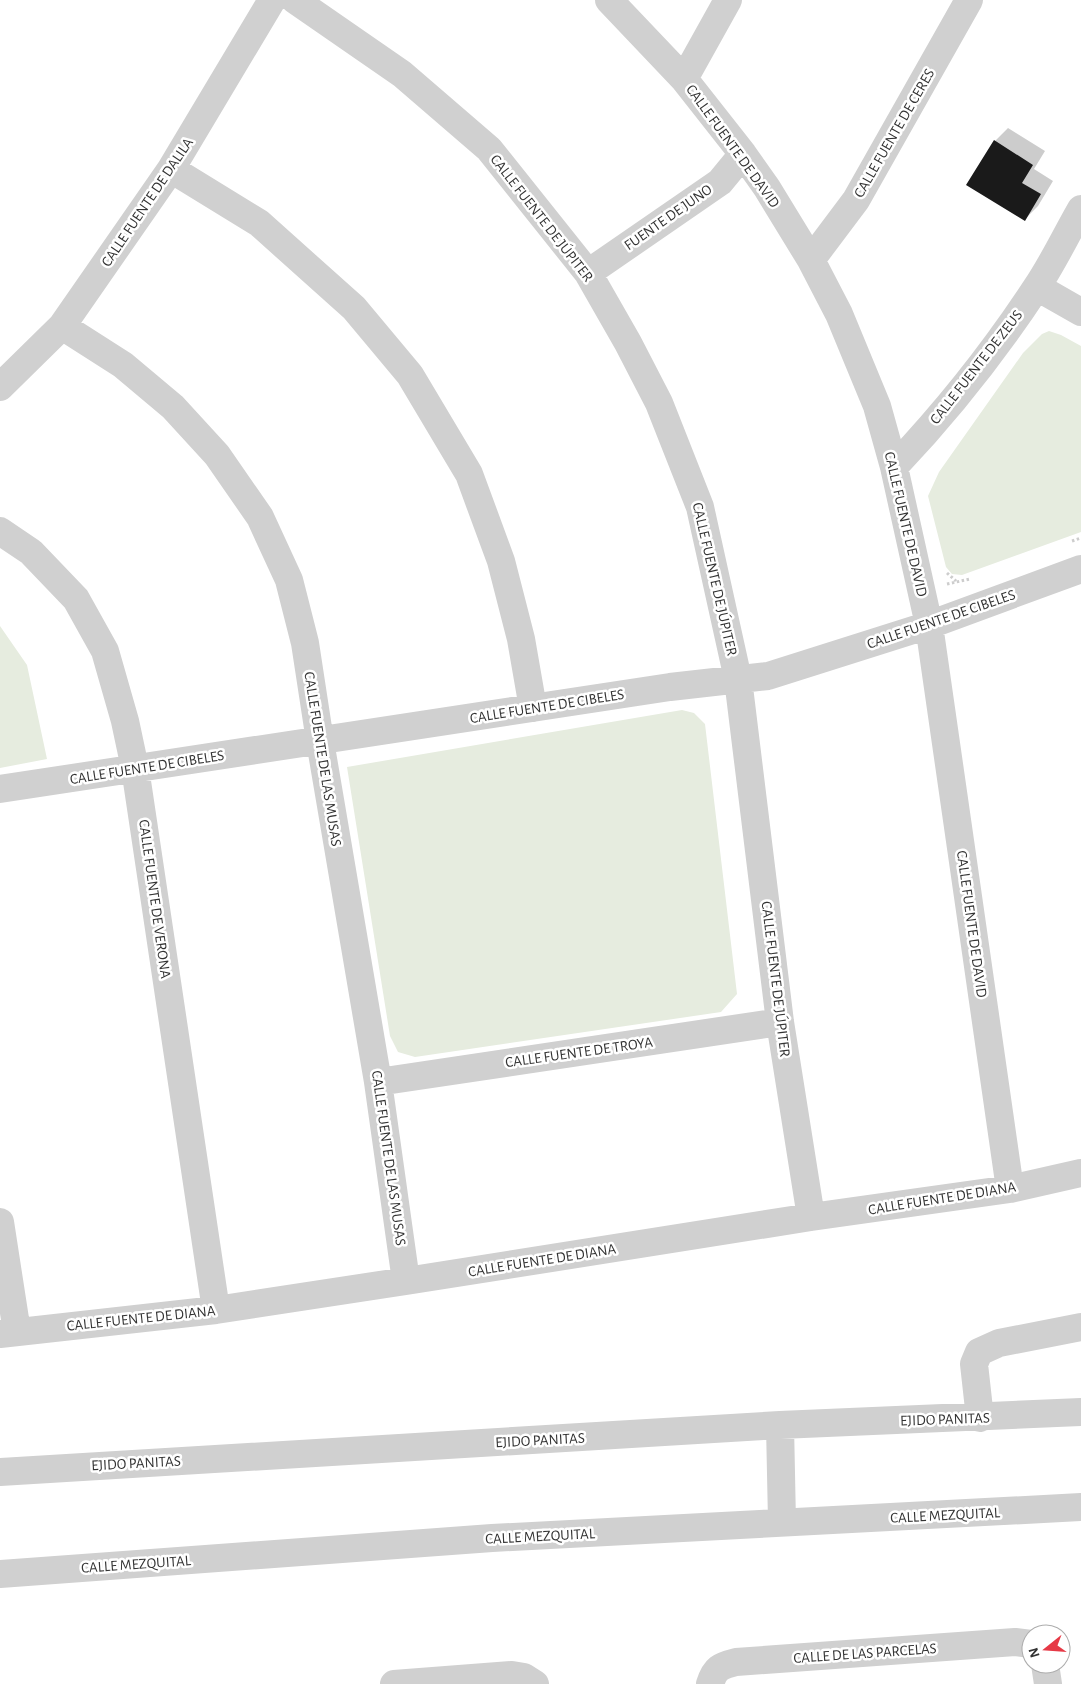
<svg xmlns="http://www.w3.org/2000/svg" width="1081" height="1684" viewBox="0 0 1081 1684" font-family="'Alegreya Sans',sans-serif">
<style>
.green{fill:#e6ecdf}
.shadow{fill:#0003}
.building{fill:#1a1a1a}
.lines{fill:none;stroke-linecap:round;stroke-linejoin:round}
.path{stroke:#cdcdcd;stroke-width:3;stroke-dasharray:2.5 2.5;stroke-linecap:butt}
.minor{stroke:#d0d0d0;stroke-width:28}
.labels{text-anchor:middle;stroke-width:5;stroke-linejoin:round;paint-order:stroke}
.street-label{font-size:15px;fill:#333;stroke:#fff}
</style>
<rect width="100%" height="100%" fill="#fff"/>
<path class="green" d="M1049 331 1061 335 1081 346V532L962 575 952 574 946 567 928 496 939 472 1023 353 1042 334Z
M0 626 27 665 47 759 0 768Z
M682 710 694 713 705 724 737 994 721 1012 415 1057 398 1052 390 1036 347 767Z"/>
<path class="shadow" d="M1008 128 1045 151 1034 169 1053 181 1038 206 1025 219 995 141Z"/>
<path class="building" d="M994 140 1033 165 1022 183 1041 194 1025 221 966 185Z"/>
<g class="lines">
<path class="path" d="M1072 541 1081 538
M947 573 956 581
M947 584 970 579"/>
<path class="minor" d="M295 0 402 74 489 149 588 273 628 343 659 403 700 507 738 679 780 1022 811 1217
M609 0 684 79 743 154 767 188 811 260 839 314 877 406 894 467 929 625 1010 1189
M684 79 728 0
M171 169 259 223 354 308 410 375 469 474 501 561 521 639 533 708
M811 260 856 200 969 0
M588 273 720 182 743 154
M1037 287 1081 312
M62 326 123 365 173 407 217 455 260 517 289 580 305 643 320 741 378 1082 406 1281
M0 387 62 326 171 169 272 0
M894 467C946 412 994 352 1036 288 1053 263 1066 235 1081 209
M0 531 31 552 76 599 105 651 125 721 135 768 216 1310
M0 789 670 687 768 676 929 625 1081 569
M378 1082 780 1022
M0 1222 17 1332
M0 1334 216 1310 406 1281 811 1217 1010 1189 1081 1173
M980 1418 974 1364 979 1352 999 1343 1081 1327
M780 1425 782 1522
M0 1472 780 1425 1081 1412
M0 1574 492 1538 1081 1507
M1045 1664 1048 1684
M394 1684 512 1675 524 1677 535 1684
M710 1684C715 1668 720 1666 736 1662L1015 1642 1031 1644"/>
</g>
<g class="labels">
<g class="street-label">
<text transform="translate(894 133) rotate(-60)" y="5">CALLE FUENTE DE CERES</text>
<text transform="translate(733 146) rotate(54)" y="5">CALLE FUENTE DE DAVID</text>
<text transform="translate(147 202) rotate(-56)" y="5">CALLE FUENTE DE DALILA</text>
<text transform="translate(668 217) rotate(-35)" y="5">FUENTE DE JUNO</text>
<text transform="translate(542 218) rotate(52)" y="5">CALLE FUENTE DE JÚPITER</text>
<text transform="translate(976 367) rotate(-52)" y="5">CALLE FUENTE DE ZEUS</text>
<text transform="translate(906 524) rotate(77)" y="5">CALLE FUENTE DE DAVID</text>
<text transform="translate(715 579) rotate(77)" y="5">CALLE FUENTE DE JÚPITER</text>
<text transform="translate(941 619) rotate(-19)" y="5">CALLE FUENTE DE CIBELES</text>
<text transform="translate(547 706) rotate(-9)" y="5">CALLE FUENTE DE CIBELES</text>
<text transform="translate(323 759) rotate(81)" y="5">CALLE FUENTE DE LAS MUSAS</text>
<text transform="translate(147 767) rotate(-9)" y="5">CALLE FUENTE DE CIBELES</text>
<text transform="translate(155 899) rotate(82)" y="5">CALLE FUENTE DE VERONA</text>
<text transform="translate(972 924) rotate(82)" y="5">CALLE FUENTE DE DAVID</text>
<text transform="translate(776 979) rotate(83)" y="5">CALLE FUENTE DE JÚPITER</text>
<text transform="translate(579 1052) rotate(-8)" y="5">CALLE FUENTE DE TROYA</text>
<text transform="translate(389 1158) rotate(82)" y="5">CALLE FUENTE DE LAS MUSAS</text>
<text transform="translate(942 1198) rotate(-9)" y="5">CALLE FUENTE DE DIANA</text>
<text transform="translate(542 1260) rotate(-9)" y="5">CALLE FUENTE DE DIANA</text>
<text transform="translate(141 1318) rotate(-6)" y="5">CALLE FUENTE DE DIANA</text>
<text transform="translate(945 1419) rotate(-2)" y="5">EJIDO PANITAS</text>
<text transform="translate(540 1440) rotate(-3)" y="5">EJIDO PANITAS</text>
<text transform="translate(136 1463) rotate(-3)" y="5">EJIDO PANITAS</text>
<text transform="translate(945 1515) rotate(-3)" y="5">CALLE MEZQUITAL</text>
<text transform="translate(540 1536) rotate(-3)" y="5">CALLE MEZQUITAL</text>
<text transform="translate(136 1564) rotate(-4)" y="5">CALLE MEZQUITAL</text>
<text transform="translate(865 1653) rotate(-4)" y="5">CALLE DE LAS PARCELAS</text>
</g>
</g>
<g transform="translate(1046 1649) rotate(253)"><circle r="24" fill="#ffffff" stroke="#adadad"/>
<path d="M0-4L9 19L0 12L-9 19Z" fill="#e63946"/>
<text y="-8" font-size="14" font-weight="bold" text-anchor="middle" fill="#333333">N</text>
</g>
</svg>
